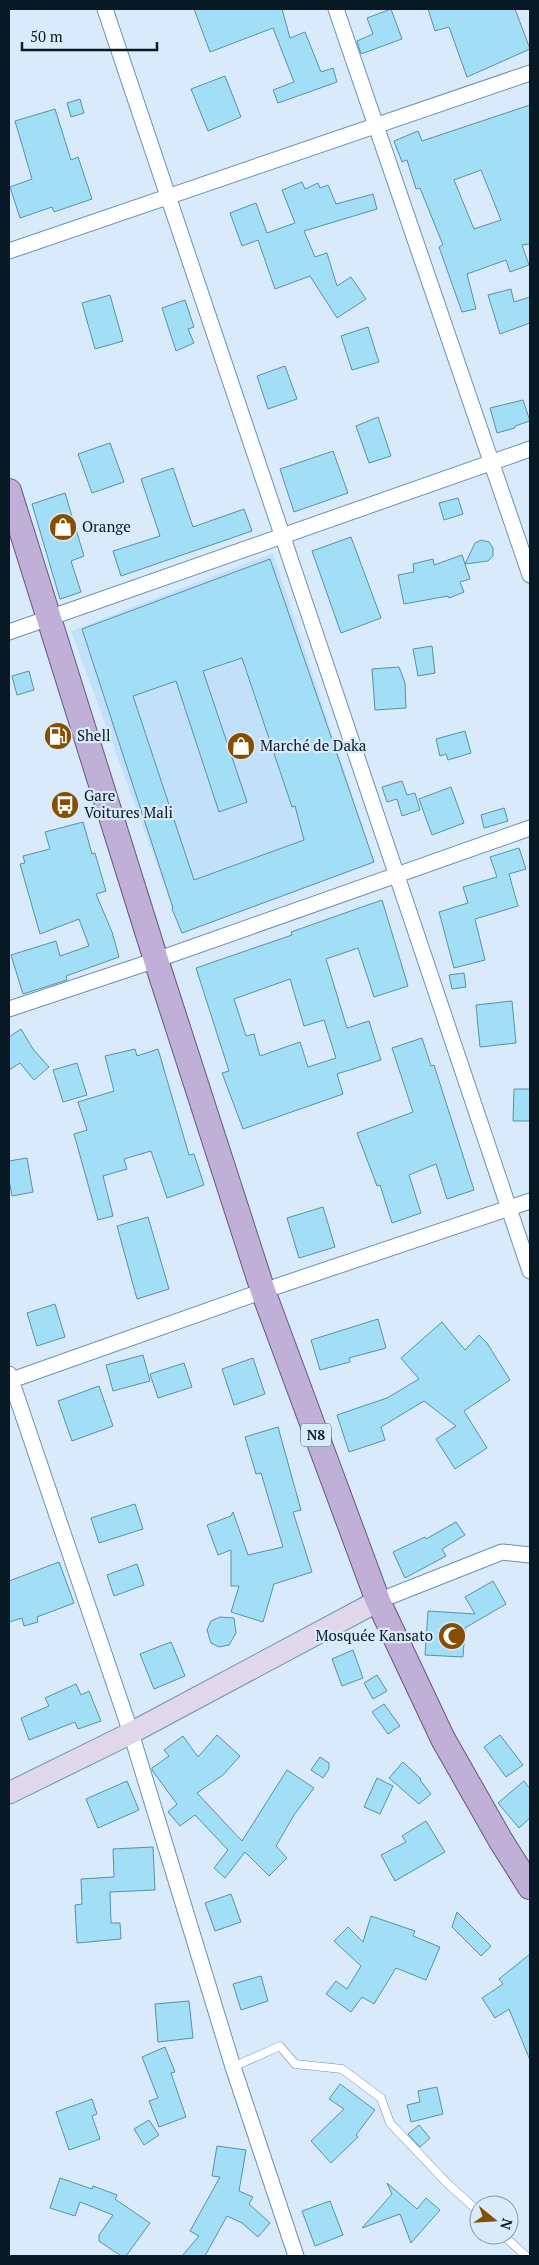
<svg xmlns="http://www.w3.org/2000/svg" width="539" height="2265" viewBox="0 0 539 2265" font-family="'PT Serif',serif">
<style>
.built{fill:#c2e0fa}
.building{fill:#a2def6;stroke:#5792a7;fill-rule:evenodd}
.lines{fill:none;stroke-linecap:round;stroke-linejoin:round}
.lane-casing{stroke:#6892b5;stroke-width:9}
.street-casing{stroke:#6892b5;stroke-width:17}
.secondary-casing{stroke:#6892b5;stroke-width:23}
.primary-casing{stroke:#645886;stroke-width:26}
.lane{stroke:#fff;stroke-width:8}
.street{stroke:#fff;stroke-width:15}
.secondary{stroke:#e0d7ea;stroke-width:21}
.primary{stroke:#c0afd6;stroke-width:24}
.labels{text-anchor:middle;stroke-width:4.5;stroke-linejoin:round;paint-order:stroke}
.shield{fill:#d9ebfa;stroke:#475866;stroke-width:1}
.shield-label{font-size:14px;font-weight:bold;fill:#081926}
.poi-label{font-size:15px;fill:#081926;stroke:#d9ebfa;text-anchor:start}
</style>
<rect width="100%" height="100%" fill="#d9ebfa"/>
<path class="built" d="M273 553 374 862 182 933 71 631Z"/>
<path class="building" d="M194 9H282L290 38 305 32 321 72 333 68 337 82 278 103 273 90 294 82 273 28 210 52Z
M391 9 402 39 361 54 357 41 373 34 367 18Z
M428 9H515L530 49 467 77 449 27 435 31Z
M225 76 241 117 208 131 191 89Z
M80 99 84 113 71 117 67 103Z
M530 105V244L522 245 529 265 510 272 506 260 467 274 476 309 462 312 439 247 443 245 420 188 416 189 407 160 402 162 394 141 418 131 422 141ZM481 170 501 220 474 229 454 180Z
M55 109 71 160 78 157 92 199 54 212 52 207 20 218 10 187 32 179 15 121Z
M302 182 305 189 318 183 320 188 328 185 336 204 373 194 377 209 304 231 315 257 327 253 337 286 351 277 366 299 337 318 310 276 275 289 258 240 242 246 230 213 256 203 267 233 295 223 282 190Z
M511 289 514 302 530 297V323L500 334 488 295Z
M110 295 123 341 95 349 82 303Z
M185 300 194 327 188 329 194 343 176 351 162 308Z
M368 327 379 362 352 370 341 336Z
M285 366 297 399 268 409 257 376Z
M523 400 530 421 515 426V428L497 433 490 408Z
M378 417 391 456 369 463 356 426Z
M110 443 124 482 92 493 78 454Z
M333 451 348 493 294 512 280 469Z
M173 468 193 527 244 509 252 531 121 576 113 551 160 536 141 479Z
M65 493 84 556 71 561 81 592 60 599 32 504Z
M458 498 463 514 444 520 439 503Z
M351 537 381 618 341 633 312 551Z
M481 540 489 542 493 548V556L488 561 465 564 475 543Z
M462 555 470 579 460 582 464 592 449 598 448 596 404 604 398 575 414 572 413 564 433 559 434 565Z
M270 559 374 862 182 933 172 909 173 908 82 629ZM242 658 292 807 295 806 304 840 194 880 133 696 176 681 219 812 247 802 203 671Z
M432 646 435 673 418 676 413 649Z
M399 667 405 683 406 708 375 710 372 669Z
M29 671 34 690 17 695 12 676Z
M465 731 471 753 448 760 446 754 440 756 436 739Z
M402 781 407 795 415 793 420 810 402 816 397 799 387 802 382 787Z
M451 787 464 823 432 835 419 799Z
M504 808 508 821 484 828 481 815Z
M83 822 92 854 95 853 106 891 96 894 112 932 119 957 66 976 67 980 23 994 11 955 56 941 60 956 89 946 79 919 40 934 20 864 25 863 23 856 50 849 45 832Z
M519 848 526 869 509 874 518 906 475 919 485 960 454 968 439 912 468 903 463 887 497 877 490 857Z
M382 900 408 986 374 997 358 948 326 959 347 1028 369 1021 381 1060 337 1074 343 1094 243 1129 222 1073 229 1071 196 968 292 935 291 932ZM290 979 304 1026 324 1020 336 1058 308 1067 300 1042 260 1056 254 1034 246 1036 234 999Z
M464 973 466 987 452 989 449 975Z
M512 1001 516 1043 480 1047 476 1005Z
M21 1029 33 1049 49 1067 34 1080 20 1063 9 1070V1037Z
M422 1038 431 1066 434 1065 474 1190 447 1199 436 1164 409 1175 421 1213 392 1223 380 1185 377 1186 357 1133 413 1112 392 1048Z
M135 1049 137 1056 158 1049 189 1155 194 1154 204 1185 167 1198 151 1151 124 1159 127 1169 103 1176 113 1216 98 1220 74 1134 87 1130 78 1102 114 1091 105 1056Z
M77 1063 87 1095 63 1102 53 1070Z
M514 1089H530V1121H513Z
M27 1158 33 1192 12 1196 9 1180V1161Z
M323 1207 335 1247 299 1258 287 1218Z
M148 1217 169 1289 137 1299 117 1226Z
M55 1304 65 1337 37 1346 27 1313Z
M378 1319 386 1348 349 1358 350 1362 320 1370 311 1340Z
M442 1322 465 1350 479 1335 487 1343 510 1380 464 1411 487 1448 455 1469 436 1439 456 1426 424 1401 381 1427 385 1440 349 1452 337 1415 387 1398 419 1379 401 1358Z
M143 1355 150 1381 113 1391 106 1365Z
M253 1358 265 1394 234 1405 222 1369Z
M184 1363 192 1387 158 1398 150 1374Z
M99 1386 113 1426 72 1441 58 1401Z
M278 1427 301 1510 293 1512 312 1572 274 1584 263 1622 231 1612 239 1586H231V1550L218 1555 207 1525 231 1516 233 1512 248 1555 283 1547 261 1473 256 1474 245 1437Z
M135 1504 143 1529 99 1543 91 1518Z
M456 1522 465 1535 442 1549 446 1556 405 1578 393 1552 425 1537 426 1539Z
M59 1562 74 1603 37 1617 38 1622 24 1626 22 1618 9 1622V1581Z
M137 1564 144 1585 114 1596 107 1575Z
M493 1581 506 1604 465 1628 463 1657 425 1655 428 1611 475 1614 465 1597Z
M220 1617 234 1618 236 1633 229 1645 219 1647 211 1643 207 1630 211 1621Z
M171 1642 185 1676 154 1689 140 1654Z
M353 1650 363 1678 342 1686 332 1659Z
M377 1675 387 1691 373 1699 364 1683Z
M76 1684 81 1695 89 1691 101 1721 78 1729 75 1722 29 1740 21 1718 49 1706 45 1698Z
M384 1704 400 1726 388 1734 372 1712Z
M217 1735 240 1756 223 1775 197 1793 242 1841 287 1770 314 1788 294 1815 276 1846 287 1858 269 1876 245 1852 225 1878 214 1868 228 1850 195 1815 180 1826 168 1812 177 1804 152 1770V1768L169 1756 164 1750 183 1736 198 1757Z
M500 1735 523 1765 506 1777 484 1747Z
M320 1757 329 1763V1769L323 1778 311 1770Z
M403 1762 421 1779 420 1780 431 1794 419 1804 389 1778Z
M377 1778 393 1786 380 1814 364 1807Z
M127 1781 139 1810 98 1828 86 1799Z
M524 1781 530 1789V1818L519 1828 498 1803Z
M426 1821 445 1852 395 1881 381 1855 406 1842 402 1836Z
M153 1847 155 1890 110 1892 111 1923H120L121 1939 77 1943 75 1905 82 1904 81 1879 114 1877 113 1849Z
M231 1894 241 1922 215 1931 205 1903Z
M457 1912 491 1946 481 1956 452 1927Z
M371 1916 415 1931 413 1936 440 1947 426 1980 396 1968 374 2004 362 1997 351 2012 326 1994 336 1981 347 1989 361 1966 334 1941 348 1927 363 1942Z
M530 1954V2060L509 2009 495 2018 482 1998 503 1984 499 1979Z
M261 1976 268 2001 241 2010 233 1984Z
M189 2001 193 2038 158 2042 155 2004Z
M165 2047 175 2072 171 2073 186 2117 159 2127 149 2101 158 2098 142 2057Z
M340 2084 375 2110 356 2135 358 2137 331 2163 311 2141 344 2109 329 2099Z
M437 2087 443 2114 411 2122 407 2105 420 2102 418 2091Z
M92 2099 97 2114 92 2116 100 2139 69 2150 56 2112Z
M149 2120 159 2135 144 2145 134 2129Z
M419 2125 430 2138 420 2147 408 2134Z
M217 2146 246 2150 239 2191 253 2197 249 2204 270 2223 258 2237 242 2223 227 2216 205 2256H182L199 2236 190 2231 220 2177 212 2176Z
M60 2178 92 2189 93 2186 117 2195 115 2199 150 2223 126 2256H121L99 2241V2235L113 2215 80 2202 75 2216 50 2208Z
M387 2183 417 2209 426 2198 440 2210 411 2243 400 2214 362 2228 392 2194Z
M330 2201 343 2235 315 2246 302 2211Z"/>
<g class="lines">
<defs>
<path id="lane" d="M233 2067 280 2046 295 2064 342 2069 381 2098 390 2123 447 2183 479 2212
M503 2235 526 2256"/>
<path id="street" d="M105 9 530 1271
M336 9 530 575
M9 251 530 73
M9 632 530 449
M9 1009 156 960 530 828
M9 1374 131 1733 233 2067 296 2256
M9 1381 263 1291 530 1201
M378 1601 502 1552 530 1555"/>
<path id="secondary" d="M9 1793 131 1733 378 1601"/>
<path id="primary" d="M9 491 156 960 263 1291 378 1601 443 1739 501 1841 530 1887"/>
</defs>
<use href="#lane" class="lane-casing"/>
<use href="#street" class="street-casing"/>
<use href="#secondary" class="secondary-casing"/>
<use href="#primary" class="primary-casing"/>
<use href="#lane" class="lane"/>
<use href="#street" class="street"/>
<use href="#secondary" class="secondary"/>
<use href="#primary" class="primary"/>
</g>
<defs>
<symbol id="shop-disc" viewBox="-11 -11 22 22"><circle r="9.5" fill="#874d01" stroke="#d9ebfa"/><path d="M-5-2.5h2.3a2.7 3.5 0 0 1 5.4 0H5L5.5 6h-11ZM-1.5-2.5h3a1.5 2.3 0 0 0-3 0Z" fill="#fff"/></symbol>
<symbol id="fuel-disc" viewBox="-11 -11 22 22"><circle r="9.5" fill="#874d01" stroke="#d9ebfa"/><path d="M-5.5-6h7V0h2V4h1.3V-2.5L3-4.5l.8-.8L6-3V5H2.5V1h-1V6h-7ZM-4.2-4.7v3.2H.2V-4.7Z" fill="#fff"/></symbol>
<symbol id="bus-disc" viewBox="-11 -11 22 22"><circle r="9.5" fill="#874d01" stroke="#d9ebfa"/><path d="M-5-6H5V4H4V6H2V4H-2V6H-4V4H-5ZM-3.5-4V0h7V-4ZM-3.5 1.2v1.5H-2V1.2ZM2 1.2v1.5H3.5V1.2Z" fill="#fff"/></symbol>
<symbol id="mosque-disc" viewBox="-11 -11 22 22"><circle r="9.5" fill="#874d01" stroke="#d9ebfa"/><path d="M3.5-4.9A6 6 0 1 0 3.5 4.9A5 5 0 1 1 3.5-4.9Z" fill="#fff"/></symbol>
</defs>
<g fill-rule="evenodd">
<use href="#shop-disc" x="47" y="511" width="32" height="32"/>
<use href="#fuel-disc" x="42" y="720" width="32" height="32"/>
<use href="#shop-disc" x="225" y="730" width="32" height="32"/>
<use href="#bus-disc" x="49" y="789" width="32" height="32"/>
<use href="#mosque-disc" x="436" y="1620" width="32" height="32"/>
</g>
<g class="labels">
<rect class="shield" x="301" y="1423.5" width="30" height="23" rx="4"/>
<g class="shield-label">
<text x="316" y="1440">N8</text>
</g>
<g class="poi-label">
<text x="82" y="532">Orange</text>
<text x="77" y="741">Shell</text>
<text x="260" y="751">Marché de Daka</text>
<text x="84" y="801">Gare<tspan x="84" dy="17">Voitures Mali</tspan></text>
<text x="433" y="1641" text-anchor="end">Mosquée Kansato</text>
</g>
</g>
<rect width="539" height="2265" fill="none" stroke="#081926" stroke-width="20"/>
<g transform="translate(494 2220) rotate(108)"><circle r="24" fill="#d9ebfa" stroke="#8597a5"/>
<path d="M0-4L9 19L0 12L-9 19Z" fill="#874d01"/>
<text y="-8" font-size="14" font-weight="bold" text-anchor="middle" fill="#081926">N</text>
</g>
<path d="M22 42v8h135v-8" fill="none" stroke="#081926" stroke-width="2.5"/>
<text x="30" y="42" font-size="15" fill="#081926" stroke="#d9ebfa" stroke-width="4" paint-order="stroke">50 m</text>
</svg>
